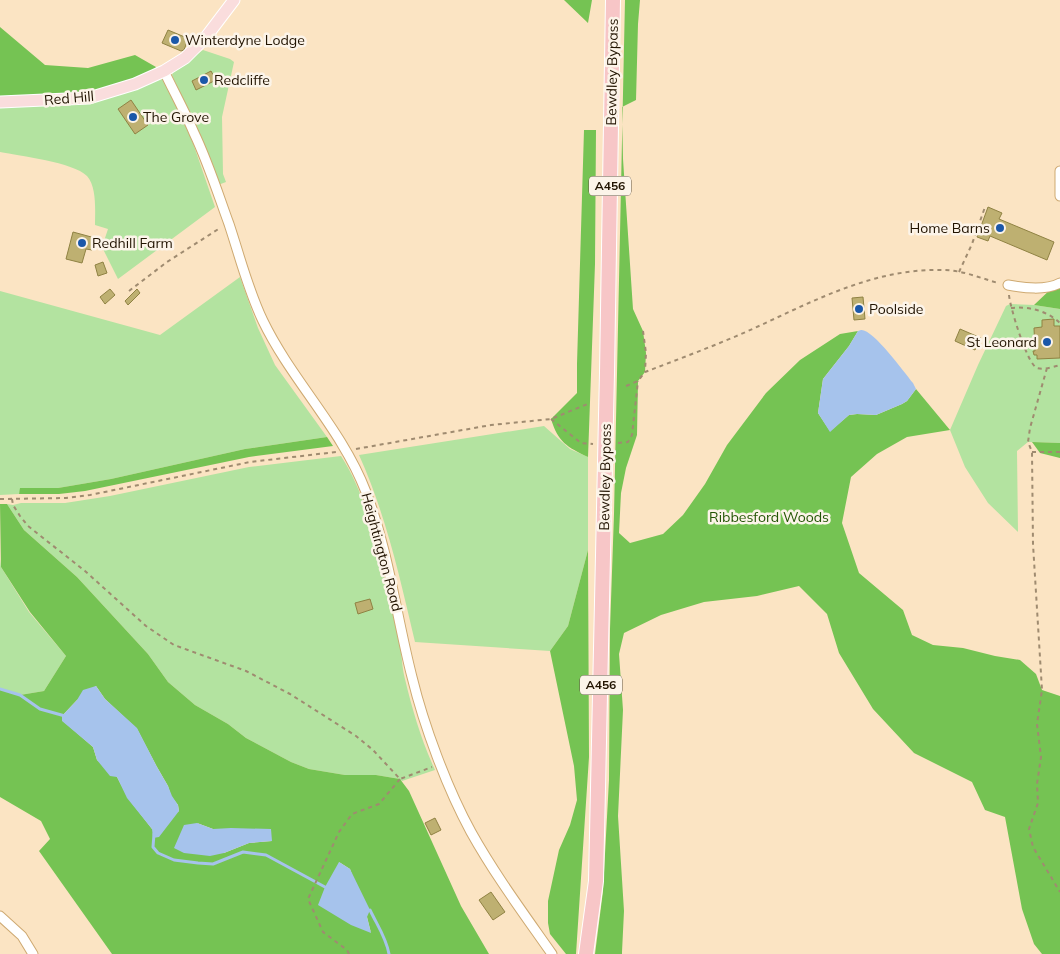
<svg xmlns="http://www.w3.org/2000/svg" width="1060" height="954" viewBox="0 0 1060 954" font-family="Mulish,sans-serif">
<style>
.green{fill:#b3e3a0}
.forest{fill:#75c353;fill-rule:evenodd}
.water{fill:#a6c3ec}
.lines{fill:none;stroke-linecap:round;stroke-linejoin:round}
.stream{stroke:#a6c3ec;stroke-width:3}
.building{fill:#beb071;stroke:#8f8243}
.minor-casing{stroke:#cea971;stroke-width:11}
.major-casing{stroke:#fff;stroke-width:13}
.highway-casing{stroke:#fff;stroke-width:16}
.path{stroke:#9f8b70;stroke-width:2;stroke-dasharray:4 4;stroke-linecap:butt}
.minor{stroke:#fff;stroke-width:9}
.major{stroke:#fadddd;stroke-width:11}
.highway{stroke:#f7c6c7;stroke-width:14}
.highway-bridge-casing{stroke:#fff;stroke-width:16;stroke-linecap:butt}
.highway-bridge{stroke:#f7c6c7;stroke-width:14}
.poi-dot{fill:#1b58a9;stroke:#fcf4e9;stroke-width:2}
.labels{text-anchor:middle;stroke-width:5;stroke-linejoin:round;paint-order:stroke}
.shield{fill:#fcf4e9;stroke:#635646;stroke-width:1}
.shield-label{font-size:12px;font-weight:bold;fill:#211300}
.poi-label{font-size:14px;fill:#211300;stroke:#fcf4e9;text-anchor:start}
.street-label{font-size:14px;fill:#211300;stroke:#fcf4e9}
.park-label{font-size:14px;fill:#235505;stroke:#fcf4e9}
</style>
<rect width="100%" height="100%" fill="#fbe4c3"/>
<path class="green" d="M203 50 230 59 234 62 222 117 223 174 226 182 218 185 172 75 174 70Z
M160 76 164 77 193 143 215 207 118 279 102 247 108 229 95 225C95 211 97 187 87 176 73 162 20 156 0 152V106Z
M240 277 258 328 275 365 327 437 245 449 111 479 58 488H21L19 494 0 495V291L160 335Z
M1010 304 1034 305 1060 309V443L1028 442 1017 451 1018 532 988 503 965 467 950 430 978 365 1006 306Z
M544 426 570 449 588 457V550L568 626 550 651 415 642C400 578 386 515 359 455Z
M341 456C361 487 370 520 379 556 386 585 393 615 400 645 402 656 402 668 405 679 412 709 422 742 435 770L402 781 400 779 376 775H345L309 769 291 762 246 738 228 724 195 705 168 682 148 654 77 577 24 530 7 504 13 505 21 503H65L110 496 249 467Z
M0 559 1 567 29 612 66 656 44 691 20 695 0 689Z"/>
<path class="forest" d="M564 0H592L588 23Z
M625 0H640L638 24 636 100 622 107 623 159 633 309 643 331 646 353 645 372 638 381 637 435 626 468 621 493 619 533 630 543 663 534 683 515 705 484 727 445 766 393 800 360 840 334 858 331 849 346 823 379 818 413 830 431 849 415 857 414 876 415 902 404 907 401 916 389 950 430 907 437 877 454 851 477 842 523 859 573 903 610 912 635 933 645 963 648 995 656 1020 660 1036 674 1042 690 1060 696V954H1042L1034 944 1022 909 1005 817 985 810 972 782 914 753 873 709 839 653 827 614 799 586 757 596 704 602 661 615 624 633 619 654 623 710 618 816 624 911 622 952V954H595L603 891 609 780 610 629 614 514Z
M0 27 45 65 88 68 135 55 156 67 153 73 90 94 0 97Z
M584 130H596L595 264 588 457C567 447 558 442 551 419L577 393V364Z
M1060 283V309L1034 305 1053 287Z
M327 437 333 446 249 457 85 491 59 494H19L20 488H58L111 479 245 449Z
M1032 442 1060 443V458L1040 453Z
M0 504H7L24 530 77 577 148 654 168 682 195 705 228 724 246 738 291 762 309 769 345 775H376L400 779 409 791 461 906 489 954H112L39 851 50 839 41 821 0 797V689L20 695 44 691 66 656 30 612 1 567ZM96 686 105 699 137 729 157 767 168 786 171 796 178 805 179 811 152 829 128 798 117 777 97 760 93 747 63 721 62 716 77 700ZM197 823 213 829 272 841 249 843 224 853ZM339 862 350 869 367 917 371 933Z
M588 550 589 757 576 954H566L550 934 548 923V901L559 850 570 825 577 800 574 766 550 651 568 626Z"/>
<path class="water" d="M861 330C873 329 904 372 913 383L916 389 907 401 902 404 876 415 857 414 849 415 830 432 818 413 823 379 849 346 858 331Z
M96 686 105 699 137 728 157 767 168 786 172 796 178 805 179 811 159 837 153 838 152 829 127 798 117 777 110 776 97 760 93 747 62 721V716L77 700 83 690Z
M197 823 213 829 231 828 271 829 272 841 249 843 224 853 210 856 184 853 174 848 184 825Z
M339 862 350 869 370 910 367 917 371 933 351 925 318 905 325 887Z"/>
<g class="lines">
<path class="stream" d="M0 689 20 695 40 709 65 716
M154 834 153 847 158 853 174 860 198 863 213 864 243 852 266 855 325 887
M370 910C377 925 386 937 389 954"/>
</g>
<path class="building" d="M168 30 187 38V42L184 50 181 51 162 43Z
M211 71 216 80 196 90 192 81Z
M131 100 148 125 135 134 118 109Z
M988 207 1002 213 999 219 1054 242 1047 260 990 236 988 241 977 237Z
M73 232 95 238 92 250 86 249 82 263 66 259Z
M103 262 107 273 98 276 95 265Z
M110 289 115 295 105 304 100 297Z
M137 289 140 293 128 305 125 301Z
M863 297 865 319 854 320 852 298Z
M1054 319V326H1060V358L1037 359V355H1034L1033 351H1035L1034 328 1042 327V320Z
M960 329 981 338 975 350 955 341Z
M370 599 373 609 358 614 355 603Z
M435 818 441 830 431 835 425 823Z
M491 892 505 912 493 920 479 900Z"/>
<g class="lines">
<defs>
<path id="minor" d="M164 71C174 92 185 112 194 133 208 162 218 194 229 224 240 257 248 290 263 321 292 381 342 429 366 492 389 552 396 615 412 677 424 726 447 788 471 832 495 875 524 914 552 954
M1060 171V196
M1008 285C1024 288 1045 291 1060 283
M0 916 22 936 33 954"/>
<path id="major" d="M0 102 89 98 135 84 164 71 185 58 206 37 234 0"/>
<path id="highway" d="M607 373 613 0
M586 954 596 881 606 416"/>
</defs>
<use href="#minor" class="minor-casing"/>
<use href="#major" class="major-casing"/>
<use href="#highway" class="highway-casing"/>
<path class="path" d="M959 272 972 244 985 207
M129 291 167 262 220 228
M1009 295C1010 307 1027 364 1037 368 1044 370 1053 367 1060 365
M1011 308C1029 306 1047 311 1060 323
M643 331 646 353 645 372
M1047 368 1030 428 1028 442 1032 452 1033 544 1042 690 1037 724 1041 757 1037 784 1038 803 1029 829 1033 847 1060 892
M626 386 638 381 645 372C679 359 714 346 748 331 810 303 872 268 943 270 962 270 980 278 998 283
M551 419 581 443 593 444
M618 443 628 442 632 435 638 381
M356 449 491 425 551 419 590 403
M1032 452H1060
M0 499 66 498 90 495 250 462 336 452
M12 499 13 505 20 516 28 526 85 571 146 626 174 645 246 671 290 694 356 736 373 750 400 779 432 767
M349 954 347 950 323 932 308 899 339 832 352 814 379 804 400 779"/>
<use href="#minor" class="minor"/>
<use href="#major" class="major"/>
<use href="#highway" class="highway"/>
<defs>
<path id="highway-bridge" d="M606 416 607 373"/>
</defs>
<use href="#highway-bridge" class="highway-bridge-casing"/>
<use href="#highway-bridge" class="highway-bridge"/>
</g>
<g class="poi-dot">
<circle cx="175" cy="40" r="5"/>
<circle cx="204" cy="80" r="5"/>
<circle cx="133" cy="117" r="5"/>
<circle cx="1000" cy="228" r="5"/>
<circle cx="82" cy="243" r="5"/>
<circle cx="859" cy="309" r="5"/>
<circle cx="1047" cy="342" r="5"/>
</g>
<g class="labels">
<g class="shield">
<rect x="589" y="176.5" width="42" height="19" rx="4"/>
<rect x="580" y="675.5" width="42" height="19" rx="4"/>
</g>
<g class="shield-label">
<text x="610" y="190">A456</text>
<text x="601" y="689">A456</text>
</g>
<g class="poi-label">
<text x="185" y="45">Winterdyne Lodge</text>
<text x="214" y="85">Redcliffe</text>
<text x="143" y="122">The Grove</text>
<text x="990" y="233" text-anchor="end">Home Barns</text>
<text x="92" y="248">Redhill Farm</text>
<text x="869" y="314">Poolside</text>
<text x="1037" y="347" text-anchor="end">St Leonard</text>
</g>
<g class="street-label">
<text transform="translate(612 72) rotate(-89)" y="5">Bewdley Bypass</text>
<text transform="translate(69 98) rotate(-5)" y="5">Red Hill</text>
<text transform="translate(605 477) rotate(-89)" y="5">Bewdley Bypass</text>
<text transform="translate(382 552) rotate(75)" y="5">Heightington Road</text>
</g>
<g class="park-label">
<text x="769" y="522">Ribbesford Woods</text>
</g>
</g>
</svg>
